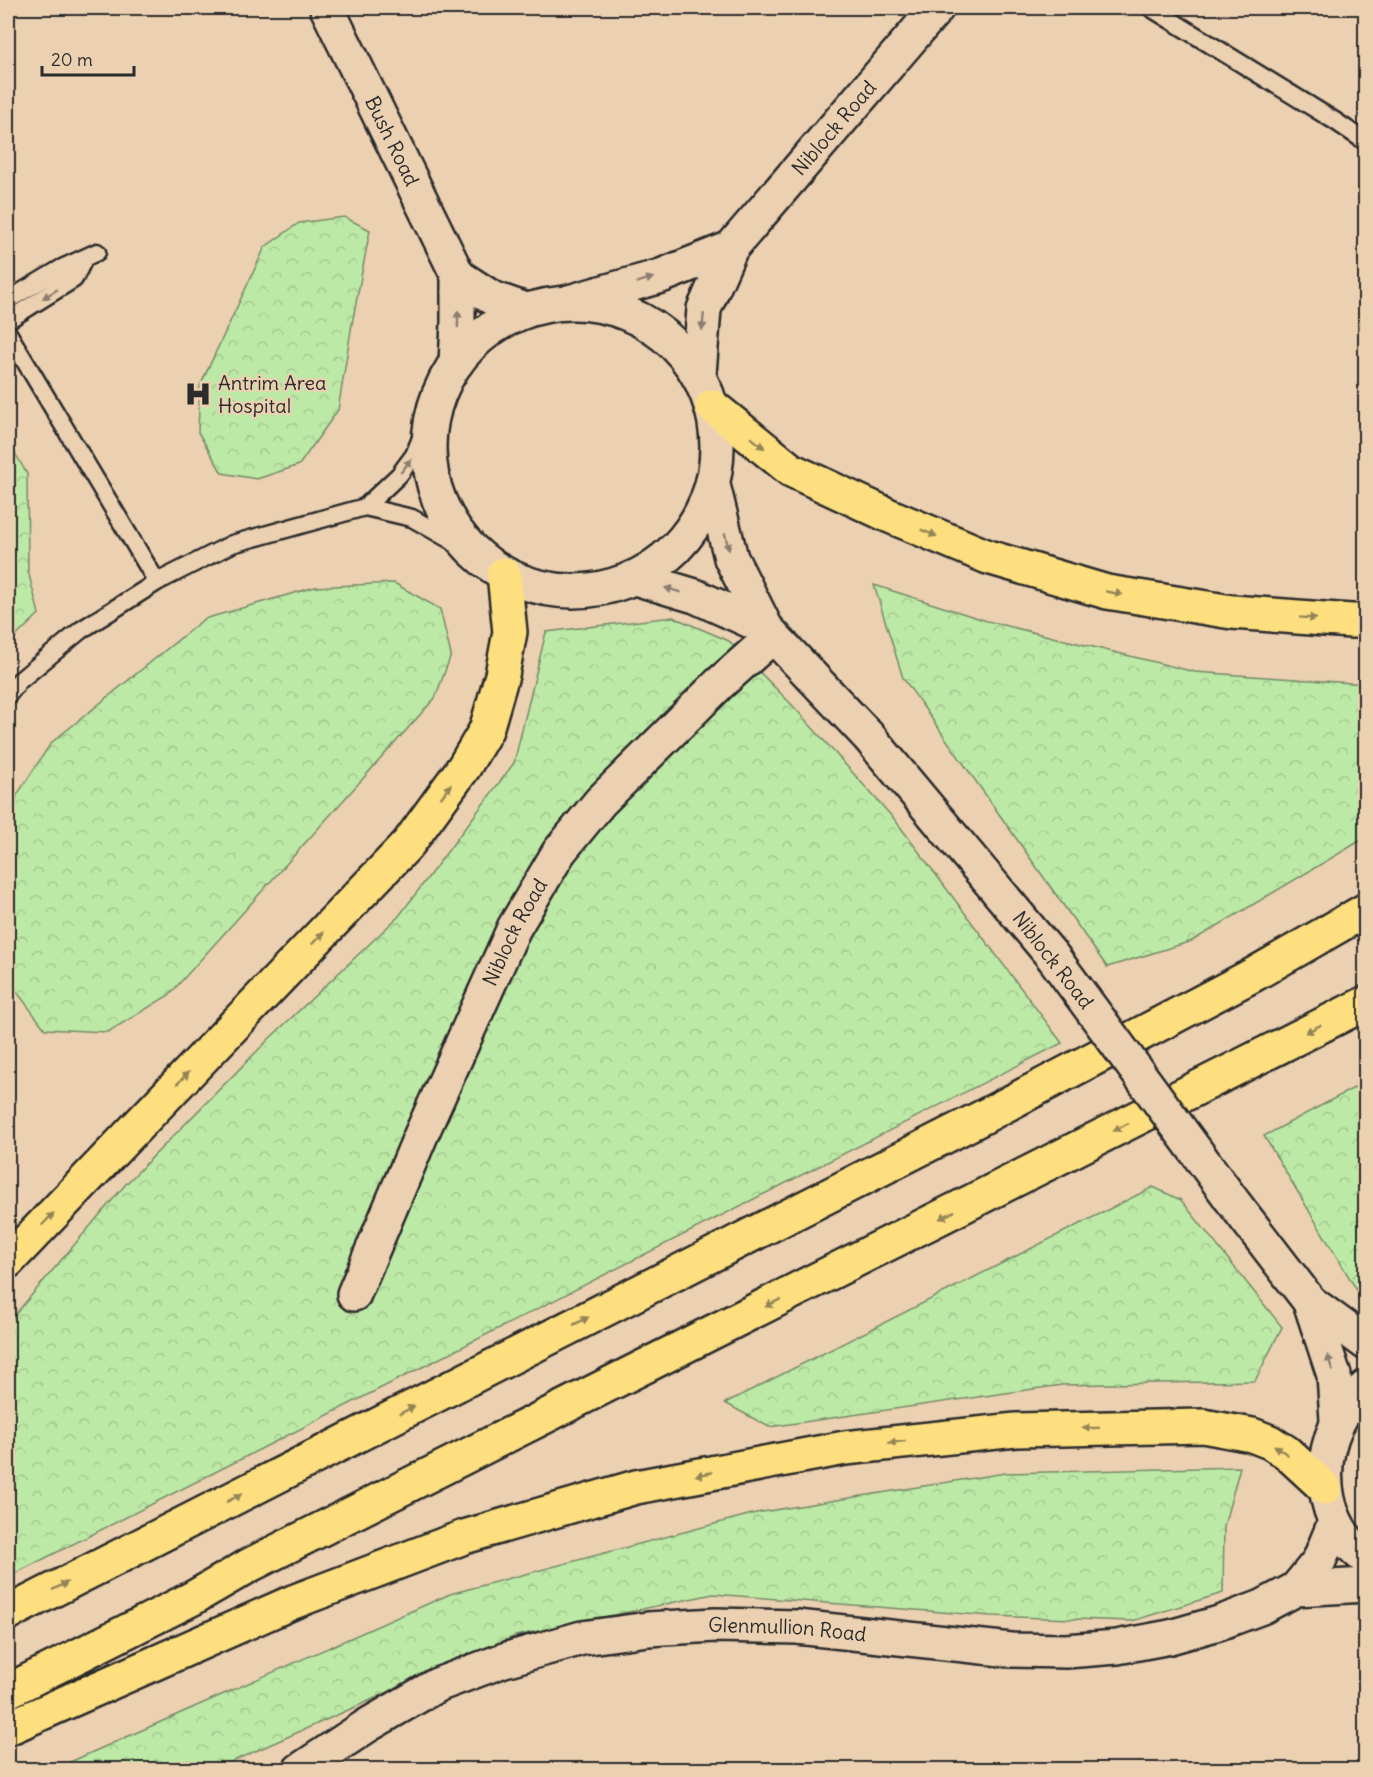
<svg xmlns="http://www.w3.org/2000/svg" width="1373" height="1777" viewBox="0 0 1373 1777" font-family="Delius,sans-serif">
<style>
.forest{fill:url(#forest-crowns);stroke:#748a68;stroke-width:1.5}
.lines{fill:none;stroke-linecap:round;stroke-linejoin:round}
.service-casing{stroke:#2b2b2b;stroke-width:21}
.minor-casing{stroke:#2b2b2b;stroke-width:38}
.secondary-casing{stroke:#2b2b2b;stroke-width:38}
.motorway-casing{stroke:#2b2b2b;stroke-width:38}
.service{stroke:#ebd0b2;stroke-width:16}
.minor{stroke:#ebd0b2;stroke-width:33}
.secondary{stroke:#ebd0b2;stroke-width:33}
.motorway{stroke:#fddf80;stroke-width:33}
.secondary-bridge-casing{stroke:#2b2b2b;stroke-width:38;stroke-linecap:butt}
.secondary-bridge{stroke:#ebd0b2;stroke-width:33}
.oneway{fill:#8b7e6e}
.oneway2{fill:#948556}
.labels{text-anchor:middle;stroke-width:4.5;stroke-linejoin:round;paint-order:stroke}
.street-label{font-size:20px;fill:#2b2b2b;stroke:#ebd0b2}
.poi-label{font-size:20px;fill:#2b2b2b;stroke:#ebd0b2;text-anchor:start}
</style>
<defs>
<pattern id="forest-crowns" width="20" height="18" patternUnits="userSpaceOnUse" patternTransform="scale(1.5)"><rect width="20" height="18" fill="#bde9a6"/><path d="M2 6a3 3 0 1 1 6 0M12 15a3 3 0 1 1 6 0" fill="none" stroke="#a3c88f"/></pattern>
</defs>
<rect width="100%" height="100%" fill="#ebd0b2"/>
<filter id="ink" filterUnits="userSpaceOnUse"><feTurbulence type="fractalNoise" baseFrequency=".0167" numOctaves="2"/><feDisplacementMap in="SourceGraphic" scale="12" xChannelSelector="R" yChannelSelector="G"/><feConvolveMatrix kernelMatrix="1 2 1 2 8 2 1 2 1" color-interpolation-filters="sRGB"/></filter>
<g filter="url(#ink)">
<path class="forest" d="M344 217 370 230 352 324 338 410 299 465 257 479 222 473 198 432 200 386 265 247 299 223Z
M8 441 27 474 28 571 39 614 8 644Z
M394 583 440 609 451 655 435 698 169 995 108 1032 45 1029 8 980V833L17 795 51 743 204 619 315 587Z
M874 585 987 621 1195 672 1365 684V838L1192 941 1107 967 903 678Z
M673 617 729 641 793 706 895 820 1062 1043 8 1577V1323L125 1185 269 1039 399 916 514 763 546 632Z
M1365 1082V1297L1358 1292 1264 1136Z
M1153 1187 1181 1200 1282 1327 1255 1381 1062 1385 769 1427 725 1403Z
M1240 1467 1224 1526 1223 1593 1132 1621 991 1616 713 1594 515 1636 215 1769 52 1770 450 1594 756 1513 1005 1473Z"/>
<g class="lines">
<defs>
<path id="service" d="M1151 8 1335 121 1366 142
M8 300 62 268 97 252
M8 320 74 279 84 259
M8 333 157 582
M365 507 399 475 414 455 435 404
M8 695 19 681 81 630 157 582 232 544 365 507 412 518 475 554"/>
<g id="minor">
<path d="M569 302 661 276 731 248"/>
<path id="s1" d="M699 374 704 309 731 248 937 8"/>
<path id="s2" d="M354 1294 421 1135 514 928 559 852 600 802 719 684 773 636"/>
<path d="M1296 1589 1319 1561 1335 1522"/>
<path id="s3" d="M300 1770 368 1725 437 1685 504 1660 582 1638 648 1629 715 1625 797 1627 1011 1650 1066 1651 1117 1647 1170 1637 1219 1623 1262 1607 1296 1589 1366 1585"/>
</g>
<g id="secondary">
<path id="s4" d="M327 8 458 276V323L456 363"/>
<path d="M458 276 492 298 526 310"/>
<circle cx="573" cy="447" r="144"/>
<path d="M713 485 731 558 766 628 869 737 1053 957"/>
<path d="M635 578 695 596 766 628"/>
<path d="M1231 1199 1310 1302 1366 1343"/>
<path d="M1310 1302 1334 1375 1337 1420"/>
<path d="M1366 1387C1314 1429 1310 1518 1366 1558"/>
</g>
<path id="motorway" d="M712 406 791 470 890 516 988 557 1107 592 1232 612 1351 621H1366
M8 1261 408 844 464 767 486 730 502 675 510 632 504 574
M8 1613 979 1119 1251 976 1366 910
M8 1691 193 1598 250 1565 1366 1003
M8 1728 293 1602 464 1537 636 1487 845 1448 1016 1430 1203 1426 1252 1435 1270 1442 1286 1452 1325 1488"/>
</defs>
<use href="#service" class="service-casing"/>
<use href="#minor" class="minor-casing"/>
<use href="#secondary" class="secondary-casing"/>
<use href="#motorway" class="motorway-casing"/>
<use href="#service" class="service"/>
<use href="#minor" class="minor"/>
<use href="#secondary" class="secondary"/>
<use href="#motorway" class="motorway"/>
<defs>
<path id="secondary-bridge" d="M1053 957 1231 1199"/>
</defs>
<use href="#secondary-bridge" class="secondary-bridge-casing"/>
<use href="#secondary-bridge" class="secondary-bridge"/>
</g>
<defs><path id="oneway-solid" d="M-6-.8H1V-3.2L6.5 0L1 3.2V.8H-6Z" transform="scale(1.5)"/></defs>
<g class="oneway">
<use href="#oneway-solid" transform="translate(645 280) rotate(-16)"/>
<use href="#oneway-solid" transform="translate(50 294) rotate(149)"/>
<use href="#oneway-solid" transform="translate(458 319) rotate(-89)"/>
<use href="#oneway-solid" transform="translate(703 322) rotate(95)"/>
<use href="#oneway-solid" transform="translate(406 466) rotate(-52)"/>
<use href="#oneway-solid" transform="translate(727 542) rotate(76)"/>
<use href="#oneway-solid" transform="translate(673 590) rotate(-163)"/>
<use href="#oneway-solid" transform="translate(1330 1363) rotate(-108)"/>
</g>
<g class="oneway2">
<use href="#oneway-solid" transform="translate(758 443) rotate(39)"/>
<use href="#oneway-solid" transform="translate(929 533) rotate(22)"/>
<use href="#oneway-solid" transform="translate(1114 593) rotate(10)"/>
<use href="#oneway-solid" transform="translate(1308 618) rotate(4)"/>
<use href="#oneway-solid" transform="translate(446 791) rotate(-54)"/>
<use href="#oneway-solid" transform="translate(318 938) rotate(-46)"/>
<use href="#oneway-solid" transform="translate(1313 1029) rotate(153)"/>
<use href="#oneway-solid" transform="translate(183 1078) rotate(-46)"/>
<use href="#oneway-solid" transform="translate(1121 1127) rotate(153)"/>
<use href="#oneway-solid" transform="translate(947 1215) rotate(153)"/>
<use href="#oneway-solid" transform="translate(48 1219) rotate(-46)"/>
<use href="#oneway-solid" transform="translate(773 1303) rotate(153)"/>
<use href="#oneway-solid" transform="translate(581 1321) rotate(-27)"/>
<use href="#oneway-solid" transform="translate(407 1410) rotate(-27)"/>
<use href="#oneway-solid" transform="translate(1091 1428) rotate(179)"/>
<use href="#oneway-solid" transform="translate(897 1442) rotate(174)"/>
<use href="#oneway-solid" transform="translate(1281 1450) rotate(-145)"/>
<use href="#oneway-solid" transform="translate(704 1474) rotate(169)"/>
<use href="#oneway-solid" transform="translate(234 1498) rotate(-27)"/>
<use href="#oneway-solid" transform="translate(60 1586) rotate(-27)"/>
</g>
</g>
<defs>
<symbol id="hospital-bare" viewBox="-9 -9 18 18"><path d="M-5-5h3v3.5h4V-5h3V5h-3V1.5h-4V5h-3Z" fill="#2b2b2b" stroke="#ebd0b2" stroke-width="2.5" paint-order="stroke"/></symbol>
</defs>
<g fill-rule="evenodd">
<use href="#hospital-bare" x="179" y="375" width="38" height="38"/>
</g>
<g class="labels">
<g class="street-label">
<text dy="7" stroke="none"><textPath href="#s1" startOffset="290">Niblock Road</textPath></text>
<text dy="7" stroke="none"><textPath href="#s4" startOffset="148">Bush Road</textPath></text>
<text dy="7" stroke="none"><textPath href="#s2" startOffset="396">Niblock Road</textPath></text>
<text transform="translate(1053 960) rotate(52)" y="7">Niblock Road</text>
<text dy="7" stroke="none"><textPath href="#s3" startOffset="520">Glenmullion Road</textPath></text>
</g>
<g class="poi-label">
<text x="218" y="390">Antrim Area<tspan x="218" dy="23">Hospital</tspan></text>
</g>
</g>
<rect width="1373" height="1777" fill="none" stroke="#ebd0b2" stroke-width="30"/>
<rect x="15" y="15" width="1343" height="1747" fill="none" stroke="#2b2b2b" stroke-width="2" filter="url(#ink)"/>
<path d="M42 66v9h92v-9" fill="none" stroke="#2b2b2b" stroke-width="3"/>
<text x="51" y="66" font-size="18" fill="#2b2b2b" stroke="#ebd0b2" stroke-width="4.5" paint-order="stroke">20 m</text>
</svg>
